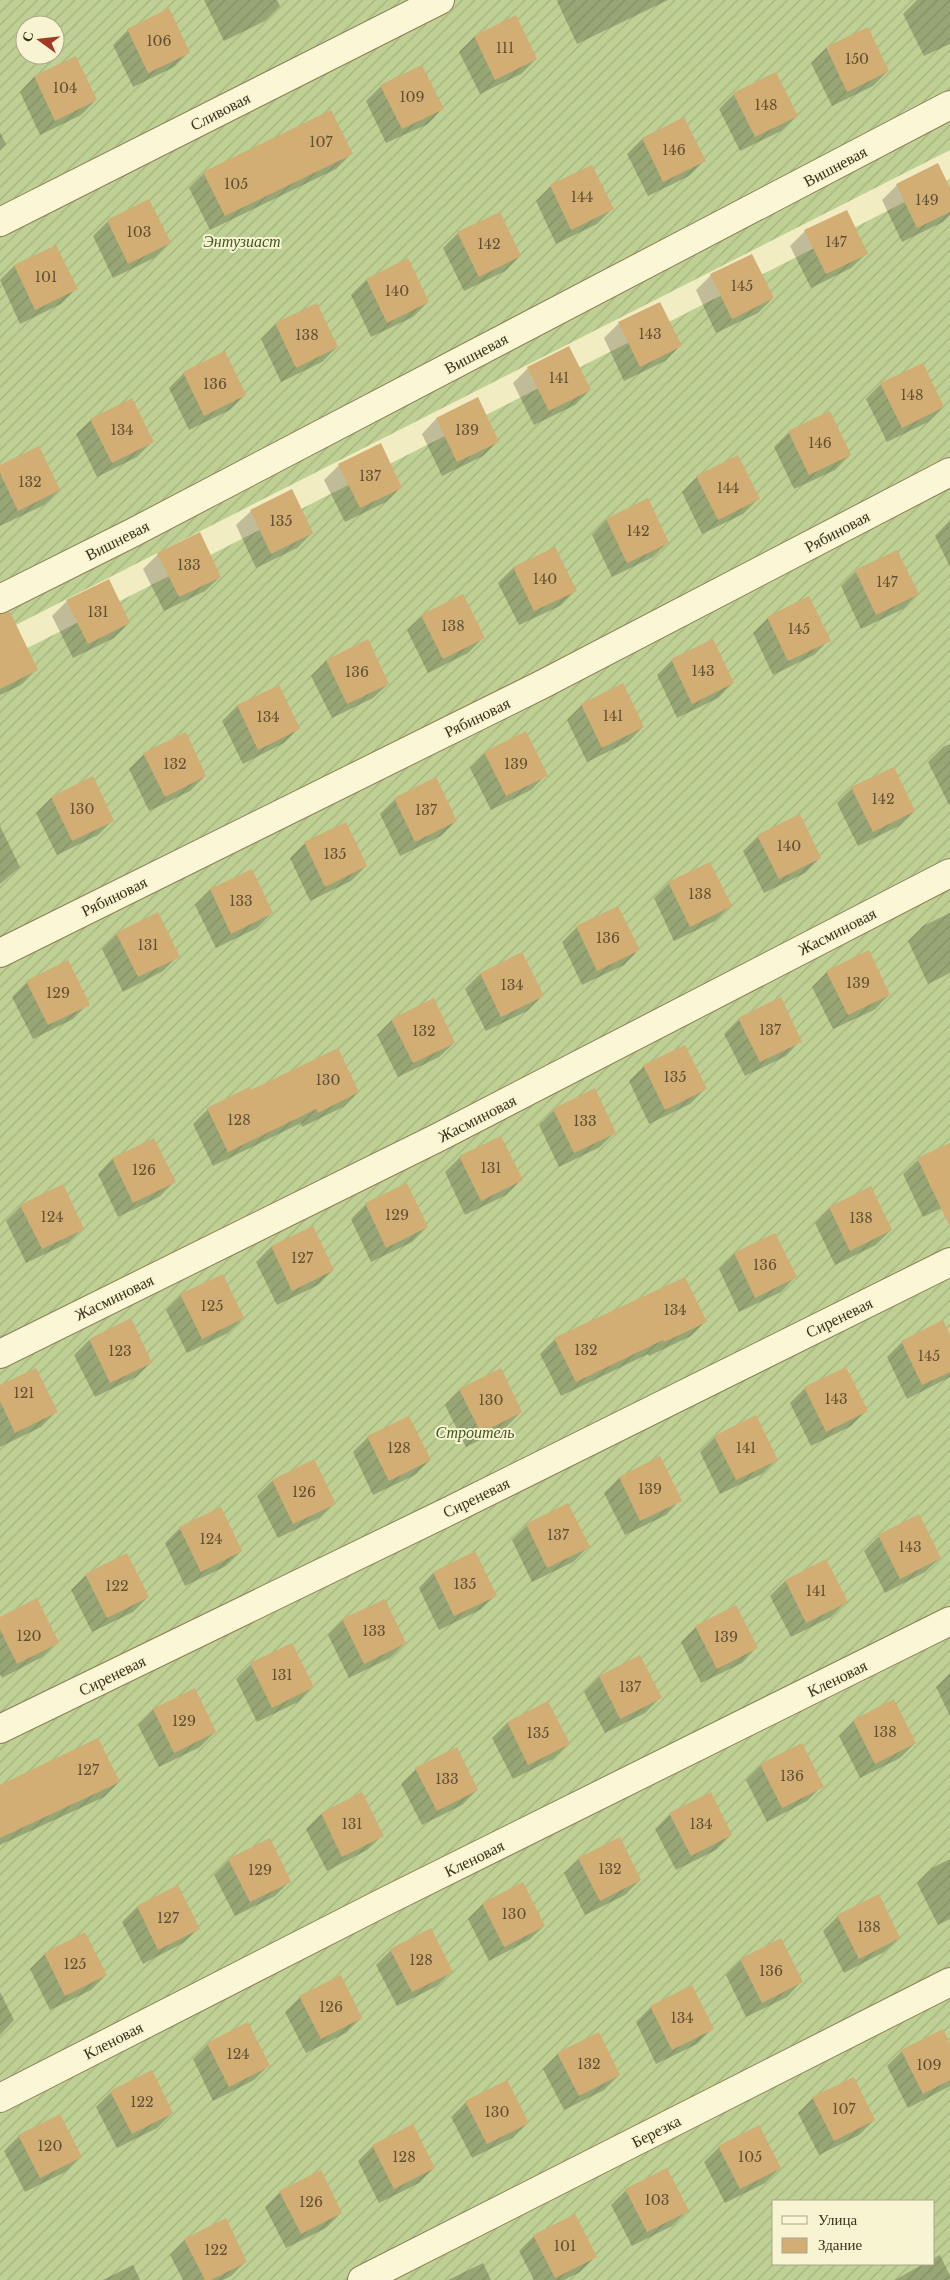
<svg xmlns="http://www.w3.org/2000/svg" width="950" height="2280" viewBox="0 0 950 2280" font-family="'Libre Baskerville',serif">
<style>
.garden{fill:url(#garden-furrows);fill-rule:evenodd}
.shadow{fill:#0003}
.building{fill:#d2ae74}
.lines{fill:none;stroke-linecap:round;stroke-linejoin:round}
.minor-casing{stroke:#8d7e57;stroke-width:30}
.minor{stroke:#fbf7d6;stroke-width:28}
.labels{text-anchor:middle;stroke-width:4;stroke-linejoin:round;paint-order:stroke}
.number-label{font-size:14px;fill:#615033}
.street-label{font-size:16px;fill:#3b311d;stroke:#f8f4d2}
.park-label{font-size:16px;font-style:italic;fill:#415922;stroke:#f8f4d2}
</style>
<defs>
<pattern id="garden-furrows" width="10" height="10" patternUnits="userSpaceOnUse" patternTransform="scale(1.25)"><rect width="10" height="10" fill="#bed094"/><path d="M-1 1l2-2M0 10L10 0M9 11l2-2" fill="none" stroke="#a4b37f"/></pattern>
</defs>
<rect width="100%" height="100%" fill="#f1ecc1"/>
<path class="garden" d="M0 0H950V150L0 633ZM25 25H55V55H25Z
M950 179V2280H0V662ZM774 2201H934V2264H774Z"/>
<path class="shadow" d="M204 0H277L280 6 265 21 224 41Z
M558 0H668L577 44 557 1Z
M917 0H950V44L924 56 903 14Z
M515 17 536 59 521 74 480 94 459 52 474 37Z
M867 29 888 71 873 86 832 106 811 63 826 48Z
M128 30 189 52 174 67 133 87 113 45Z
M75 57 96 100 81 115 40 135 20 92 34 77Z
M381 86 442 109 428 124 386 143 366 101Z
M734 94 796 116 781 131 740 151 719 109Z
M684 119 704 161 689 176 648 196 627 154 642 139Z
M0 132 6 144 0 150Z
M351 154 336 169 210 230 189 188 204 173Z
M897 185 950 191V215L943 222 902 242 882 200Z
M551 186 612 209 597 224 556 244 536 201Z
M108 221 169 243 154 258 113 278 93 236Z
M805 231 866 254 851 268 811 288 790 246Z
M458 233 520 256 505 271 464 291 443 248Z
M56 246 76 289 61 304 20 324 0 280 14 266Z
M407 260 428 302 413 317 371 337 351 295 366 280Z
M711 275 773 298 758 313 716 333 696 290Z
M619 323 680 346 665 361 624 381 604 338Z
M276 324 337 347 322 362 281 382 261 339Z
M528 368 590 390 575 405 534 425 513 383Z
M184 373 245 395 230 410 189 430 169 388Z
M881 384 943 407 928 422 887 442 866 399Z
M436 419 498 441 483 456 442 476 422 434Z
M91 420 152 442 137 457 97 477 76 434Z
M789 432 850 455 835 470 794 489 774 447Z
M339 465 401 487 386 502 345 522 324 480Z
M0 466 59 490 44 505 0 526Z
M697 477 758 499 743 514 702 534 682 492Z
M647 500 668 542 653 557 612 577 592 535 606 520Z
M251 511 312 533 297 548 256 568 236 525Z
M950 520V567L935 536Z
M554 548 575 591 560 606 519 625 498 583 513 568Z
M897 551 917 594 903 609 861 629 841 586 856 571Z
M158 554 220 577 205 591 164 611 143 569Z
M67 601 129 623 114 638 73 658 52 616Z
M422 616 483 638 468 653 428 673 407 630Z
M768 618 829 640 814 655 773 675 753 633Z
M0 636 36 670 21 685 0 695Z
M367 641 388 684 373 698 332 718 311 676 326 661Z
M672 660 733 683 718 698 677 718 657 675Z
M279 686 299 728 284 743 243 764 222 721 237 706Z
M582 705 643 727 628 742 587 762 567 720Z
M950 744V804L949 805 928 762 943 747Z
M485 753 546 775 531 790 491 810 470 768Z
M144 754 205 776 190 791 149 811 129 769Z
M92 778 113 820 98 835 57 855 36 813 51 798Z
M852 788 914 811 899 826 858 846 837 803Z
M395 799 456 821 441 836 400 856 380 814Z
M345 824 366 866 351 881 310 901 290 858 304 844Z
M0 826 20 867 0 884Z
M758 836 820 858 805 873 764 893 743 851Z
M251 870 272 913 257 928 216 948 195 905 210 890Z
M669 883 730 906 715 921 674 941 654 898Z
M950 913V973L928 984 908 941 923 926Z
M577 927 638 950 624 965 582 985 562 942Z
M117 934 178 956 163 971 123 992 102 949Z
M521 954 542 996 527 1011 486 1031 465 989 480 974Z
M827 972 889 995 874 1010 833 1029 812 987Z
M27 982 88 1004 73 1019 33 1039 12 997Z
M739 1019 800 1041 786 1056 745 1076 724 1034Z
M392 1020 454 1043 439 1057 398 1077 377 1035Z
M644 1066 705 1089 690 1104 649 1124 629 1081Z
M250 1092H358L343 1107 302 1127 301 1123 213 1166 193 1124 208 1109Z
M554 1110 615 1132 600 1147 559 1167 539 1125Z
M154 1140 174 1182 159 1197 118 1217 98 1174 112 1159Z
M950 1144V1204L923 1217 903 1174 918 1160Z
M460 1157 521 1180 506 1195 465 1215 445 1172Z
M366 1204 427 1227 412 1242 371 1262 351 1219Z
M21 1206 83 1228 68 1243 26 1263 6 1221Z
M830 1208 891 1230 876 1245 835 1265 815 1223Z
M312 1227 333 1270 318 1285 277 1305 256 1262 271 1247Z
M775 1234 795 1277 781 1292 739 1312 719 1269 734 1254Z
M181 1295 243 1318 228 1333 187 1353 166 1310Z
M706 1321 691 1336 649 1356 648 1354 561 1396 540 1354 555 1339Z
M950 1338V1377L907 1399 887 1357 902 1342Z
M89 1340 151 1362 136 1377 95 1397 74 1355Z
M0 1387 56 1412 41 1427 0 1447Z
M805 1388 866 1411 851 1426 811 1446 790 1403Z
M460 1390 521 1412 506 1427 466 1447 445 1405Z
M368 1437 430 1460 415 1475 373 1495 353 1452Z
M715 1437 777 1459 762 1474 720 1494 700 1452Z
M660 1458 680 1500 666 1515 625 1535 604 1493 619 1478Z
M313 1461 334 1503 319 1518 278 1538 257 1496 272 1481Z
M527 1525 588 1547 573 1562 532 1582 512 1540Z
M180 1528 241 1551 226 1566 185 1586 165 1543Z
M879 1536 940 1558 925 1572 885 1593 864 1551Z
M475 1553 495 1596 480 1610 439 1630 419 1588 433 1573Z
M86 1575 148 1597 133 1612 92 1632 71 1590Z
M785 1581 846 1602 831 1617 791 1637 770 1596Z
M0 1618 57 1642 42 1657 2 1678 0 1674Z
M343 1620 405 1643 390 1658 349 1678 328 1635Z
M696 1627 756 1648 742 1663 701 1683 681 1642Z
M251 1664 312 1687 298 1702 257 1722 236 1679Z
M950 1673V1716L936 1687Z
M599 1677 660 1698 645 1713 605 1733 584 1692Z
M547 1702 568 1744 553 1759 513 1779 492 1738 507 1723Z
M153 1710 215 1732 200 1747 159 1767 138 1725Z
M854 1721 915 1743 900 1758 860 1778 839 1736Z
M761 1765 822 1786 807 1801 767 1822 746 1780Z
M416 1769 477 1790 462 1805 422 1825 401 1784Z
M119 1782 104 1797 0 1845V1785Z
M361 1794 382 1836 367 1850 327 1871 306 1829 321 1814Z
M670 1814 731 1835 716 1850 676 1870 655 1829Z
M579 1859 640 1880 625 1895 585 1915 564 1873Z
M950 1859V1919L938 1925 917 1883 932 1868Z
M229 1860 290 1881 275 1896 235 1916 214 1875Z
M177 1887 198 1929 183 1943 143 1964 122 1922 137 1907Z
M483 1904 544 1926 529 1940 489 1961 468 1919Z
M838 1916 899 1938 884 1952 844 1973 823 1931Z
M781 1940 801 1982 787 1997 746 2017 726 1975 741 1960Z
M391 1950 451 1972 437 1986 397 2006 376 1965Z
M45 1954 106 1975 91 1990 50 2010 30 1969Z
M0 1992 14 2020 0 2035Z
M300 1997 361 2018 346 2033 306 2053 285 2012Z
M651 2007 712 2029 697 2044 656 2064 636 2022Z
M248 2024 268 2066 254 2080 213 2101 193 2059 208 2044Z
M950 2047V2086L908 2108 887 2066 902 2051Z
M558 2054 619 2075 604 2090 564 2110 543 2069Z
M853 2078 874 2120 859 2135 819 2155 798 2113 813 2098Z
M111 2092 172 2113 157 2128 117 2148 96 2107Z
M466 2102 527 2123 512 2138 472 2158 451 2117Z
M413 2126 434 2168 419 2183 379 2203 358 2161 373 2146Z
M19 2136 80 2157 65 2172 25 2192 4 2151Z
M719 2147 780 2168 765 2183 725 2203 704 2162Z
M626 2190 687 2211 672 2226 632 2246 611 2205Z
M280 2192 341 2213 326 2228 286 2248 265 2207Z
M534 2236 595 2257 580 2272 564 2280H534L519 2251Z
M185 2240 246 2261 231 2276 223 2280H183L170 2255Z
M940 2255 950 2276V2280H895L923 2264H934V2258Z
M483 2263 491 2280H448Z
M133 2265 140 2280H103Z"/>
<path class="building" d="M169 8 190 53 148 73 127 29Z
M516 15 537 59 495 80 474 36Z
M868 27 889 71 847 92 826 47Z
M76 56 97 100 55 121 34 76Z
M422 65 444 109 402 129 380 85Z
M776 72 798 116 755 137 733 93Z
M331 110 353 154 225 216 203 172Z
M684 117 706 161 663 182 642 138Z
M938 163 950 188V212L917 228 896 184Z
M592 165 614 209 571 230 550 185Z
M149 199 171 243 128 264 107 220Z
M847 210 868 254 826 274 804 230Z
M500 212 521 256 479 277 457 232Z
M56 245 78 289 35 310 14 265Z
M752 254 774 298 732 319 710 274Z
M408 258 429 302 387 323 366 279Z
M660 302 682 346 640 367 618 322Z
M317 303 338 347 296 368 275 323Z
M569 346 591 390 549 411 527 367Z
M225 351 246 395 204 416 183 372Z
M923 363 944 407 902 428 880 383Z
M478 397 499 442 457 462 436 418Z
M132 398 154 442 112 463 90 419Z
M830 411 851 455 809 475 788 431Z
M381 443 402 488 360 508 338 464Z
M39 446 60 490 18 511 0 473V465Z
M738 455 760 499 718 520 696 476Z
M292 489 313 533 271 554 250 510Z
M648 498 669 543 627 563 606 519Z
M200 532 221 577 179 597 157 553Z
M555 547 577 591 534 611 513 567Z
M897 550 919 594 876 615 855 570Z
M109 579 130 623 88 644 66 600Z
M463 594 485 638 443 659 421 615Z
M809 596 831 641 788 661 767 617Z
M10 612 38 670 0 689V614Z
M368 639 389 684 347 704 326 660Z
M713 639 734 683 692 704 671 659Z
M623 683 644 727 602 748 581 704Z
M279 685 300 729 258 750 237 705Z
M526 731 548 776 506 796 484 752Z
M186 732 206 776 165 797 143 753Z
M894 767 915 811 873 832 851 787Z
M93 776 114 821 72 841 51 797Z
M436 777 457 821 415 842 394 798Z
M800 814 821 858 779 879 757 835Z
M346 822 367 866 325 887 304 842Z
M710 862 732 906 690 927 668 882Z
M252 869 273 913 231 934 210 889Z
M618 906 640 950 597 971 576 926Z
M158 912 180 957 138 977 116 933Z
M869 950 890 995 848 1015 826 971Z
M522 952 544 996 501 1017 480 973Z
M68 960 90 1005 48 1025 26 981Z
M781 997 802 1042 760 1062 738 1018Z
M434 998 455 1043 413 1063 391 1019Z
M685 1045 707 1089 665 1110 643 1065Z
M338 1048 359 1092 318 1113 316 1109 228 1152 207 1108 249 1087 251 1090Z
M595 1088 616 1133 574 1153 553 1109Z
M501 1136 523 1180 481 1201 459 1156Z
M154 1138 176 1182 133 1203 112 1158Z
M950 1143V1227L917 1158Z
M407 1183 428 1227 386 1248 365 1203Z
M63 1184 84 1229 42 1249 20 1205Z
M871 1186 892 1230 850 1251 829 1207Z
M313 1226 334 1270 292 1291 271 1246Z
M775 1233 797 1277 755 1298 734 1253Z
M223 1274 244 1318 202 1339 180 1294Z
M685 1277 707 1322 664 1342 663 1340 576 1382 554 1338Z
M131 1318 152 1363 110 1383 89 1339Z
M943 1320 950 1335V1372L922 1385 901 1341Z
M846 1367 868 1411 826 1432 804 1387Z
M36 1368 58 1412 15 1433 0 1401V1385Z
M501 1368 522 1412 481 1433 459 1389Z
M756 1415 778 1460 736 1480 714 1436Z
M409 1416 431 1460 389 1481 367 1436Z
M660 1456 682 1501 640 1521 619 1477Z
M314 1459 336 1504 293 1524 272 1480Z
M568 1503 590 1547 547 1568 526 1524Z
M221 1507 242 1551 201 1572 179 1527Z
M919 1514 941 1558 900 1579 878 1535Z
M475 1551 497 1596 454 1616 433 1572Z
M127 1553 149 1597 107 1618 85 1574Z
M826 1559 848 1602 806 1623 785 1580Z
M37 1598 59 1643 17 1664 0 1629V1617Z
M385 1599 406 1643 364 1664 342 1619Z
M736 1605 758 1648 717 1669 695 1626Z
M292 1643 314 1687 272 1708 250 1663Z
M640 1655 662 1698 620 1719 599 1676Z
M195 1688 216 1732 174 1753 153 1709Z
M894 1699 916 1743 875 1764 853 1720Z
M548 1701 570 1744 528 1765 507 1722Z
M98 1738 120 1782 0 1838V1785Z
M802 1743 824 1787 782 1808 760 1764Z
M457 1747 478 1790 437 1811 415 1768Z
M362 1792 384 1836 342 1857 321 1813Z
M711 1792 732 1835 691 1856 669 1813Z
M620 1837 641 1880 600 1901 578 1858Z
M270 1838 291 1882 250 1902 228 1859Z
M523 1882 545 1926 504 1947 482 1903Z
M178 1885 200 1929 158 1950 137 1906Z
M879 1894 900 1938 859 1959 837 1915Z
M431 1928 453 1972 412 1992 390 1949Z
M85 1932 107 1975 65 1996 44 1953Z
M781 1938 803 1982 762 2003 740 1959Z
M341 1975 362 2018 321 2039 299 1996Z
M692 1985 714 2029 672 2050 650 2006Z
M248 2022 270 2066 229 2087 207 2043Z
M943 2029 950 2044V2080L923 2094 901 2050Z
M599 2032 620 2075 579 2096 557 2053Z
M152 2070 173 2113 132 2134 110 2091Z
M854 2077 875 2120 834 2141 812 2097Z
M507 2080 529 2123 487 2144 465 2101Z
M60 2114 82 2157 40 2178 18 2135Z
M413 2124 435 2168 394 2189 372 2145Z
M759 2125 781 2168 740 2189 718 2146Z
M667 2168 689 2211 647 2232 625 2189Z
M321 2170 342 2213 301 2234 279 2191Z
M575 2214 597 2257 555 2278 533 2235Z
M226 2218 247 2262 211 2280H205L184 2239Z"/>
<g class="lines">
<defs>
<path id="minor" d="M0 222 440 0
M0 599 132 533 950 105
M0 953 541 685 950 472
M0 1354 439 1137 950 873
M0 1729 449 1511 950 1262
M0 2098 382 1903 950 1621
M362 2280 950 1982"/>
</defs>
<use href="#minor" class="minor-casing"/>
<use href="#minor" class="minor"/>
</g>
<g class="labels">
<g class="number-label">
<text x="159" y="46">106</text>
<text x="505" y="53">111</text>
<text x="857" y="64">150</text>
<text x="65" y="93">104</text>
<text x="412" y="102">109</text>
<text x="766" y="110">148</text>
<text x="321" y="147">107</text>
<text x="674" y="155">146</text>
<text x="236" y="189">105</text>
<text x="582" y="202">144</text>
<text x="927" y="205">149</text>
<text x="139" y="237">103</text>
<text x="836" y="247">147</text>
<text x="489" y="249">142</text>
<text x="46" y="282">101</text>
<text x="742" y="291">145</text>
<text x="397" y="296">140</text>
<text x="650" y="339">143</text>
<text x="307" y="340">138</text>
<text x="559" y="383">141</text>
<text x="215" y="389">136</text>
<text x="912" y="400">148</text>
<text x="122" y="435">134</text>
<text x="467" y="435">139</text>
<text x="820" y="448">146</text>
<text x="370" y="481">137</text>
<text x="30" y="487">132</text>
<text x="728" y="493">144</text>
<text x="281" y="526">135</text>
<text x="638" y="536">142</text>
<text x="189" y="570">133</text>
<text x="545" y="584">140</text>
<text x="887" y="587">147</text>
<text x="98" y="617">131</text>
<text x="453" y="631">138</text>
<text x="799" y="634">145</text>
<text x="703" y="676">143</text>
<text x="357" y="677">136</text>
<text x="613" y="721">141</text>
<text x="268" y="722">134</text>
<text x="175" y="769">132</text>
<text x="516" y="769">139</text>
<text x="883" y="804">142</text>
<text x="82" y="814">130</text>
<text x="426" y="815">137</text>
<text x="789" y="851">140</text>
<text x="335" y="859">135</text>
<text x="700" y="899">138</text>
<text x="241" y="906">133</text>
<text x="608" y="943">136</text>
<text x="148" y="950">131</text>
<text x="858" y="988">139</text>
<text x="512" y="990">134</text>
<text x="58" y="998">129</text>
<text x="770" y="1035">137</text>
<text x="424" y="1036">132</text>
<text x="675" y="1082">135</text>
<text x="328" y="1085">130</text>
<text x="239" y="1125">128</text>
<text x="585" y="1126">133</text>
<text x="491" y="1173">131</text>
<text x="144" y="1175">126</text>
<text x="397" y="1220">129</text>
<text x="52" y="1222">124</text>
<text x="861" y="1223">138</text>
<text x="302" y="1263">127</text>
<text x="765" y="1270">136</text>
<text x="212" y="1311">125</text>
<text x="675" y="1315">134</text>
<text x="586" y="1355">132</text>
<text x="120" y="1356">123</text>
<text x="929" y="1361">145</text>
<text x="24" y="1398">121</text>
<text x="836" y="1404">143</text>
<text x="491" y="1405">130</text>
<text x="399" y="1453">128</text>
<text x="746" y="1453">141</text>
<text x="650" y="1494">139</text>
<text x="304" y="1497">126</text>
<text x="558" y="1540">137</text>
<text x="211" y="1544">124</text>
<text x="910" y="1552">143</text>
<text x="465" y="1589">135</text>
<text x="117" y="1591">122</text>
<text x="816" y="1596">141</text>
<text x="374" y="1636">133</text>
<text x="29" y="1641">120</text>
<text x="726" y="1642">139</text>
<text x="282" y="1680">131</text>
<text x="630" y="1692">137</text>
<text x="184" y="1726">129</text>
<text x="885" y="1737">138</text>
<text x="538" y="1738">135</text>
<text x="88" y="1775">127</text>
<text x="792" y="1781">136</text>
<text x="447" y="1784">133</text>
<text x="352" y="1829">131</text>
<text x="701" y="1829">134</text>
<text x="610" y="1874">132</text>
<text x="260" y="1875">129</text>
<text x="514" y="1919">130</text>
<text x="168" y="1923">127</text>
<text x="869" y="1932">138</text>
<text x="421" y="1965">128</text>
<text x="75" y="1969">125</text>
<text x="771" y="1976">136</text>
<text x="331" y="2012">126</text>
<text x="682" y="2023">134</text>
<text x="238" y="2059">124</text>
<text x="589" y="2069">132</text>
<text x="929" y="2070">109</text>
<text x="142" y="2107">122</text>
<text x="844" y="2114">107</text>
<text x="497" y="2117">130</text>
<text x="50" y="2151">120</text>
<text x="404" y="2162">128</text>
<text x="750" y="2162">105</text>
<text x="657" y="2205">103</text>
<text x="311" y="2207">126</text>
<text x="565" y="2251">101</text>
<text x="216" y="2255">122</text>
</g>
<g class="street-label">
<text transform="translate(220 111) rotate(-27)" y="6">Сливовая</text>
<text transform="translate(835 166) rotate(-28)" y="6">Вишневая</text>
<text transform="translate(476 353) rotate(-28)" y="6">Вишневая</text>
<text transform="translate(837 531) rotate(-28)" y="6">Рябиновая</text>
<text transform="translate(117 540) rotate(-27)" y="6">Вишневая</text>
<text transform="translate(477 717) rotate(-26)" y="6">Рябиновая</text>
<text transform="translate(114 896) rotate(-26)" y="6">Рябиновая</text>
<text transform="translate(837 931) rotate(-27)" y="6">Жасминовая</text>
<text transform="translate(477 1118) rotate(-27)" y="6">Жасминовая</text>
<text transform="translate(114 1297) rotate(-26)" y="6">Жасминовая</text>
<text transform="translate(839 1317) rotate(-26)" y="6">Сиреневая</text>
<text transform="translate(476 1497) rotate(-26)" y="6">Сиреневая</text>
<text transform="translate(112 1675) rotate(-26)" y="6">Сиреневая</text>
<text transform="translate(837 1678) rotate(-26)" y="6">Кленовая</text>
<text transform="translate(474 1858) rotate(-26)" y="6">Кленовая</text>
<text transform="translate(113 2040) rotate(-27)" y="6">Кленовая</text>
<text transform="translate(656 2131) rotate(-27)" y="6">Березка</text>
</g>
<g class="park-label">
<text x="242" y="247">Энтузиаст</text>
<text x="475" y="1438">Строитель</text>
</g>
</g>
<rect x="772" y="2200" width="162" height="65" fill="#f8f4d2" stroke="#aca68a"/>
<rect x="782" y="2216" width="25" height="8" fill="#fbf7d6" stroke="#aca68a"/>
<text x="818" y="2225" font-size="15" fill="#3b311d">Улица</text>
<rect x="782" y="2238" width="25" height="15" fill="#d2ae74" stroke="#aca68a"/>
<text x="818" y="2250" font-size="15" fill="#3b311d">Здание</text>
<g transform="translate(40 40) rotate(285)"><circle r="24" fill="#f8f4d2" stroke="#aca68a"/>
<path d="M0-4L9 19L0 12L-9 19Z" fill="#a03a23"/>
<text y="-8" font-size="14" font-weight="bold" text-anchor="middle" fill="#3b311d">С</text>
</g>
</svg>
